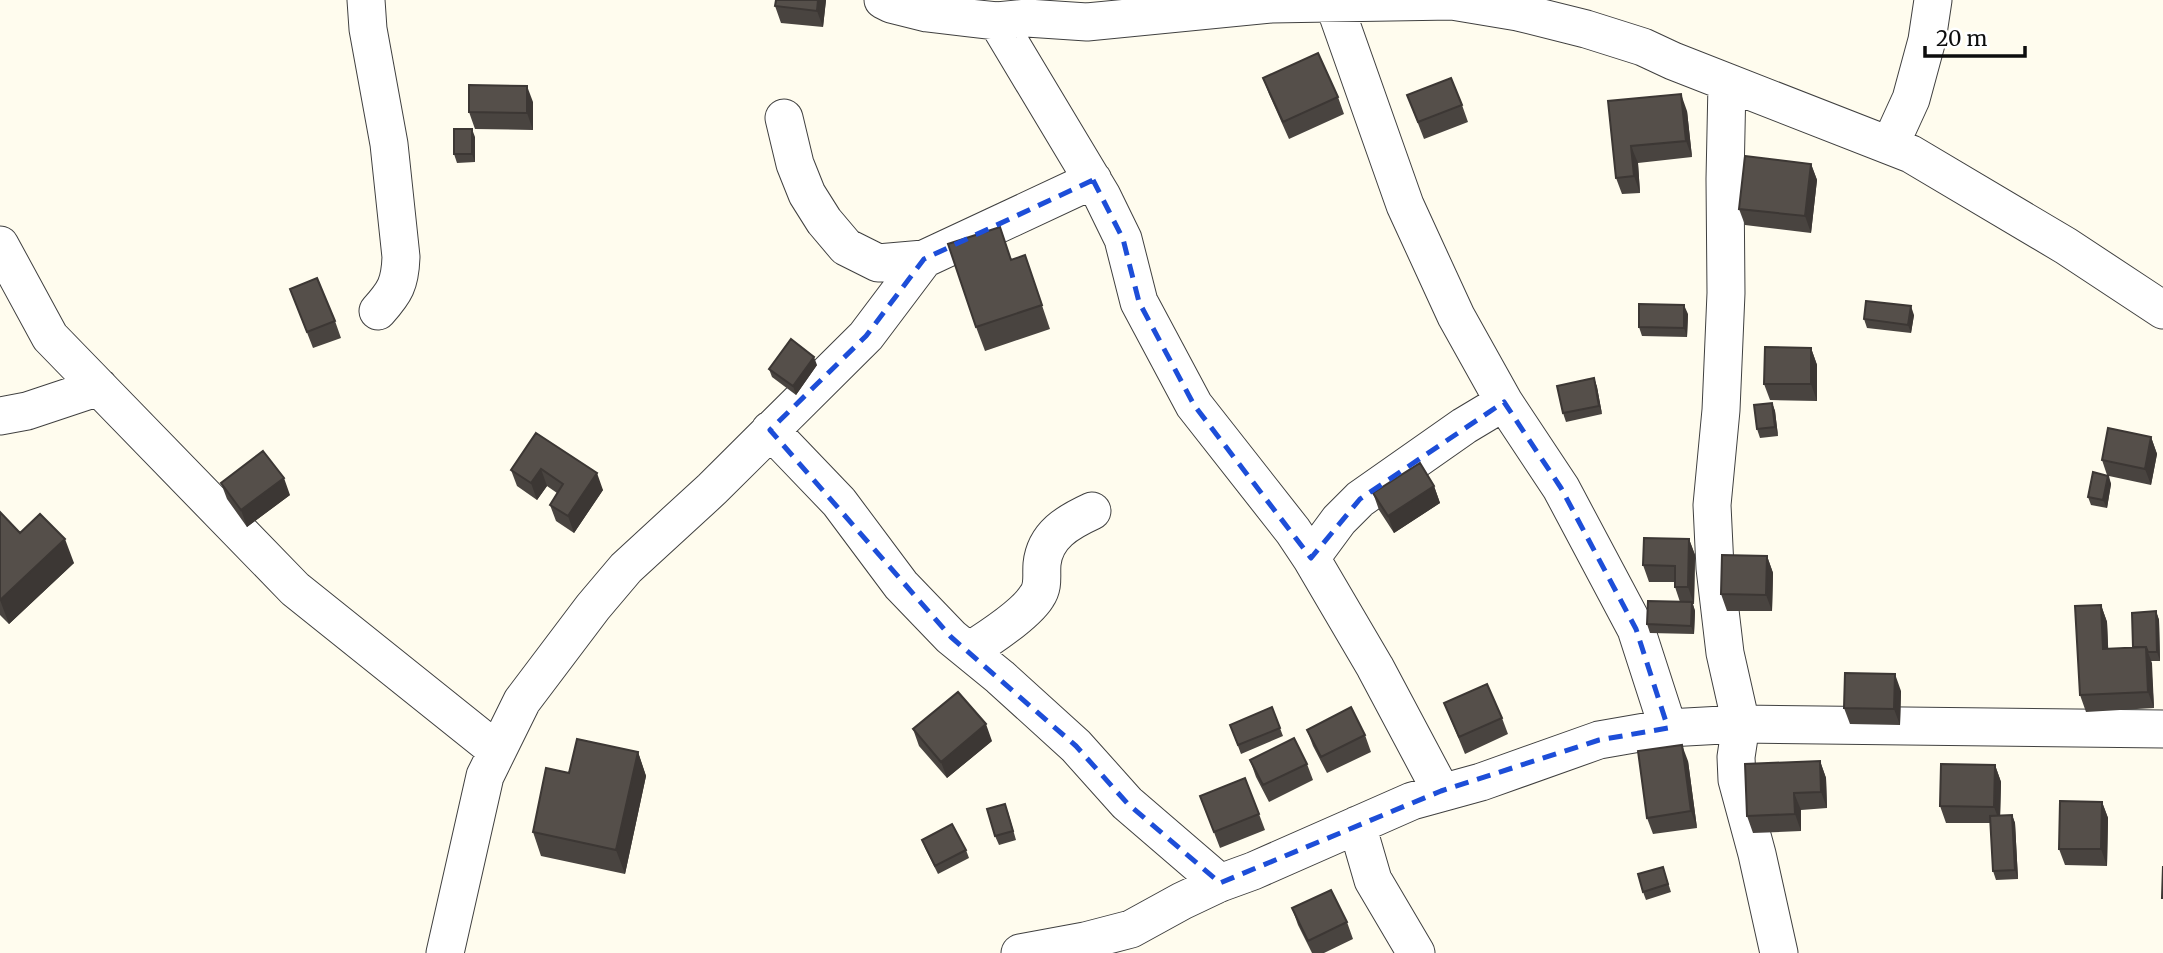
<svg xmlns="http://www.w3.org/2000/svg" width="2163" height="953" viewBox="0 0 2163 953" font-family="Merriweather,serif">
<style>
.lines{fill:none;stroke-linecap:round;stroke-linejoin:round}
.minor-casing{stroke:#404040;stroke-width:39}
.minor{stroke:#fff;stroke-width:37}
.wall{fill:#494440}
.shaded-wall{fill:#3c3734}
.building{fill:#554f4a;stroke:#3c3734;stroke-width:2}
.marked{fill:none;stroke:#1d4ed8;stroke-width:5;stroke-dasharray:14 9;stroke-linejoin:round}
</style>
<rect width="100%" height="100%" fill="#fffcee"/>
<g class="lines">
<defs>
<path id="minor" d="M366 0 368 29 389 144 401 257C400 284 395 292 378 311
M883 0 891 4 927 13 969 18 997 21 1027 18 1087 22 1271 4 1452 1 1518 12 1586 29 1643 47 1673 61 1911 154 2066 246 2163 310
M1334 4 1405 205 1456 316 1504 402 1561 488 1636 629 1668 728
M997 21 1102 196 1123 239 1139 302 1194 405 1293 531 1311 558 1375 667 1441 791
M1727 83 1725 179 1726 293 1721 410 1712 505 1715 568 1725 653 1741 724 1736 757 1737 780 1757 854 1779 953
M784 118 795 164 807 194 824 221 846 247 878 263 924 259 1093 180
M1890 145 1911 99 1927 40 1933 0
M0 245 50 337 295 589 496 750
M0 416 27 411 99 387
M770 430 839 502 901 585 951 637 1000 677 1076 746 1127 803 1220 883
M1311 558 1339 520 1360 499 1464 426 1504 402
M969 651C988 639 1026 614 1037 596 1044 586 1041 576 1042 564 1045 535 1068 522 1092 511
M1357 825 1373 880 1416 953
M445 953 485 776 522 701 593 607 626 568 712 489 866 336 924 259
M1020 953 1085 941 1131 929 1182 901 1220 883 1253 871 1412 801 1481 782 1599 740 1668 728 1741 724 2163 729"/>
</defs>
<use href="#minor" class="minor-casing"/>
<use href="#minor" class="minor"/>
</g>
<path class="wall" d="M826 0 823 27 781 23 775 6Z
M1263 78 1338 97 1344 114 1289 139 1269 94Z
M1407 95 1462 105 1468 122 1424 139Z
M1608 101 1687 111 1692 157 1638 163 1640 193 1622 194 1616 178Z
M533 102V130L475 129 469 112Z
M475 137V162L457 163 454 154Z
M1811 164 1817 180 1811 233 1745 225 1739 209Z
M1025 255 1050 329 985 351 976 327 1011 260Z
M290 289 335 321 341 338 313 348Z
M1688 314 1687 337 1642 336 1639 327Z
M1914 315 1911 333 1867 328 1864 319Z
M1811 348 1817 365V401L1770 400 1764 384Z
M817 365 796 395 772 377 769 369Z
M1594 378 1597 387 1602 414 1566 422 1563 413Z
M1772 403 1775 411 1778 436 1760 438 1757 429Z
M536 433 603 490 574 533 556 521 550 505 557 493 547 486 537 500 517 486 511 470Z
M2151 437 2157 454 2151 485 2109 476 2111 484 2107 508 2091 505 2088 497 2107 475 2102 460Z
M221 483 290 495 247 527 227 499Z
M1434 486 1440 503 1394 533 1379 510 1373 493Z
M0 512 20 533 74 563 9 624 0 615Z
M1689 539 1695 555 1694 604H1693L1695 611 1694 634 1650 633 1647 624 1680 602 1675 587V582H1649L1643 565Z
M1767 556 1773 573 1772 611H1727L1721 594Z
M2101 605 2107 622 2108 649 2133 647 2156 611 2159 620 2160 661H2151L2154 708 2086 712 2080 695Z
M1901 691 1900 725 1850 724 1844 708Z
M1444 703 1502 718 1508 734 1465 754Z
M1272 707 1283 736 1241 754 1230 725Z
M913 729 992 741 947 778 919 746Z
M1307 730 1365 735 1371 752 1327 773 1313 746Z
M638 752 646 776 625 874 541 856 533 832 569 773Z
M1250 760 1307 764 1313 780 1269 802 1256 777Z
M1688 761 1697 828 1653 834 1647 818Z
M1820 761 1826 778 1827 808 1801 810V831L1753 833 1747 816Z
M1995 765 2001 782 2000 815H2012L2015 823 2018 879 1996 880 1993 871 1991 823H1946L1940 806Z
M1200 796 1259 814 1265 830 1220 848Z
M2102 802 2108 818 2107 866 2065 865 2059 849Z
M1008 812 1016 840 999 845 995 836Z
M922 840 966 850 969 858 938 874 925 848Z
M1663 867 1671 892 1646 900 1643 892Z
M1292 908 1347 922 1353 939 1324 953H1312L1298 925Z"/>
<path class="shaded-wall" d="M818 0H826L823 27 817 11Z
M527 86 533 102V130L527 113Z
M1681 94 1687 111 1692 157 1686 141Z
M472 129 475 137V162L472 154Z
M1631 146 1638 163 1640 193 1634 176Z
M1811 164 1817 180 1811 233 1805 216Z
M1684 305 1688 314 1687 337 1684 328Z
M1911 306 1914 315 1911 333 1908 325Z
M1811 348 1817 365V401L1811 384Z
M814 357 817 365 796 395 793 386Z
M1594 378 1597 387 1602 414 1599 406Z
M1772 403 1775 411 1778 436 1775 427Z
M2151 437 2157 454 2151 485 2145 469Z
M541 469 547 486 537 500 531 483Z
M597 473 603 490 574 533 568 516Z
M2108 476 2111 484 2107 508 2103 500Z
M284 478 290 495 247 527 241 510Z
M1434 486 1440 503 1394 533 1388 516Z
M65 539 74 563 9 624 0 600Z
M1689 539 1695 555 1694 604 1688 587Z
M1767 556 1773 573 1772 611 1766 595Z
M1692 602 1695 611 1694 634 1691 626Z
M2101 605 2107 622 2109 666 2103 649Z
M2156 611 2159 620 2160 661 2157 652Z
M2146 647 2152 663 2154 708 2148 692Z
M1895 674 1901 691 1900 725 1894 709Z
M986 724 992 741 947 778 941 762Z
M1682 745 1688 761 1697 828 1691 811Z
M638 752 646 776 625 874 616 850Z
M1820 761 1826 778 1827 808 1821 792Z
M1995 765 2001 782 2000 823 1994 807Z
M1794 793 1801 810V831L1795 814Z
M2102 802 2108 818 2107 866 2101 849Z
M2012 815 2015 823 2018 879 2015 870Z"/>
<path class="building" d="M776 0H818L817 11 775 6Z
M1318 53 1338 97 1283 122 1263 78Z
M1451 78 1462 105 1418 122 1407 95Z
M469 85 527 86V113L469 112Z
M1681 94 1686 141 1631 146 1634 176 1616 178 1608 101Z
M454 129H472V154H454Z
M1745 156 1811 164 1805 216 1739 209Z
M1000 227 1011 260 1025 255 1042 305 976 327 948 244Z
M317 278 335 321 307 332 290 289Z
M1866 301 1911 306 1908 325 1864 319Z
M1639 304 1684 305V328L1639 327Z
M791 339 814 357 793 386 769 369Z
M1765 347 1811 348V384H1764Z
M1594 378 1599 406 1563 413 1557 386Z
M1772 403 1775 427 1757 429 1754 405Z
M2108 428 2151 437 2145 469 2102 460Z
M536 433 597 473 568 516 550 505 563 484 541 469 531 483 511 470Z
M263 451 284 478 241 510 221 483Z
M1420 463 1434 486 1388 516 1373 493Z
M2093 472 2108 476 2103 500 2088 497Z
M0 512 20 533 40 514 65 539 0 600Z
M1644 538 1689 539 1688 587H1675V566L1643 565Z
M1722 555 1767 556 1766 595 1721 594Z
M1648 601 1692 602 1691 626 1647 624Z
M2101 605 2103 649 2146 647 2148 692 2080 695 2075 606Z
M2156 611 2157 652H2148L2146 647H2133L2132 613Z
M1845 673 1895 674 1894 709 1844 708Z
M1487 684 1502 718 1459 737 1444 703Z
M958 692 986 724 941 762 913 729Z
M1272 707 1280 728 1238 745 1230 725Z
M1351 707 1365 735 1321 757 1307 730Z
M1294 738 1307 764 1263 785 1250 760Z
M577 739 638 752 616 850 533 832 546 768 569 773Z
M1682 745 1691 811 1647 818 1638 751Z
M1820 761 1821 792 1794 793 1795 814 1747 816 1745 764Z
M1941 764 1995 765 1994 807 1940 806Z
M1245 778 1259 814 1214 832 1200 796Z
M2060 801 2102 802 2101 849H2059Z
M1005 804 1013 831 995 836 987 809Z
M2012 815 2015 870 1993 871 1990 816Z
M952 824 966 850 935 866 922 840Z
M2163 866V898H2162Z
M1663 867 1668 884 1643 892 1638 874Z
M1331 890 1347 922 1308 941 1292 908Z"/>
<path class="marked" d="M1093 180 1123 239 1139 302 1194 405 1311 558 1360 499 1504 402 1561 488 1636 629 1668 728 1599 740 1441 791 1220 883 1127 803 1076 746 951 637 770 430 866 336 924 259Z"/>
<path d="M1925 46v10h100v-10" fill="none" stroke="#0d0d0d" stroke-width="3.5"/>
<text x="1936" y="46" font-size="21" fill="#0d0d0d" stroke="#ffffff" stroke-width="5" paint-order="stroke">20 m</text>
</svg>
